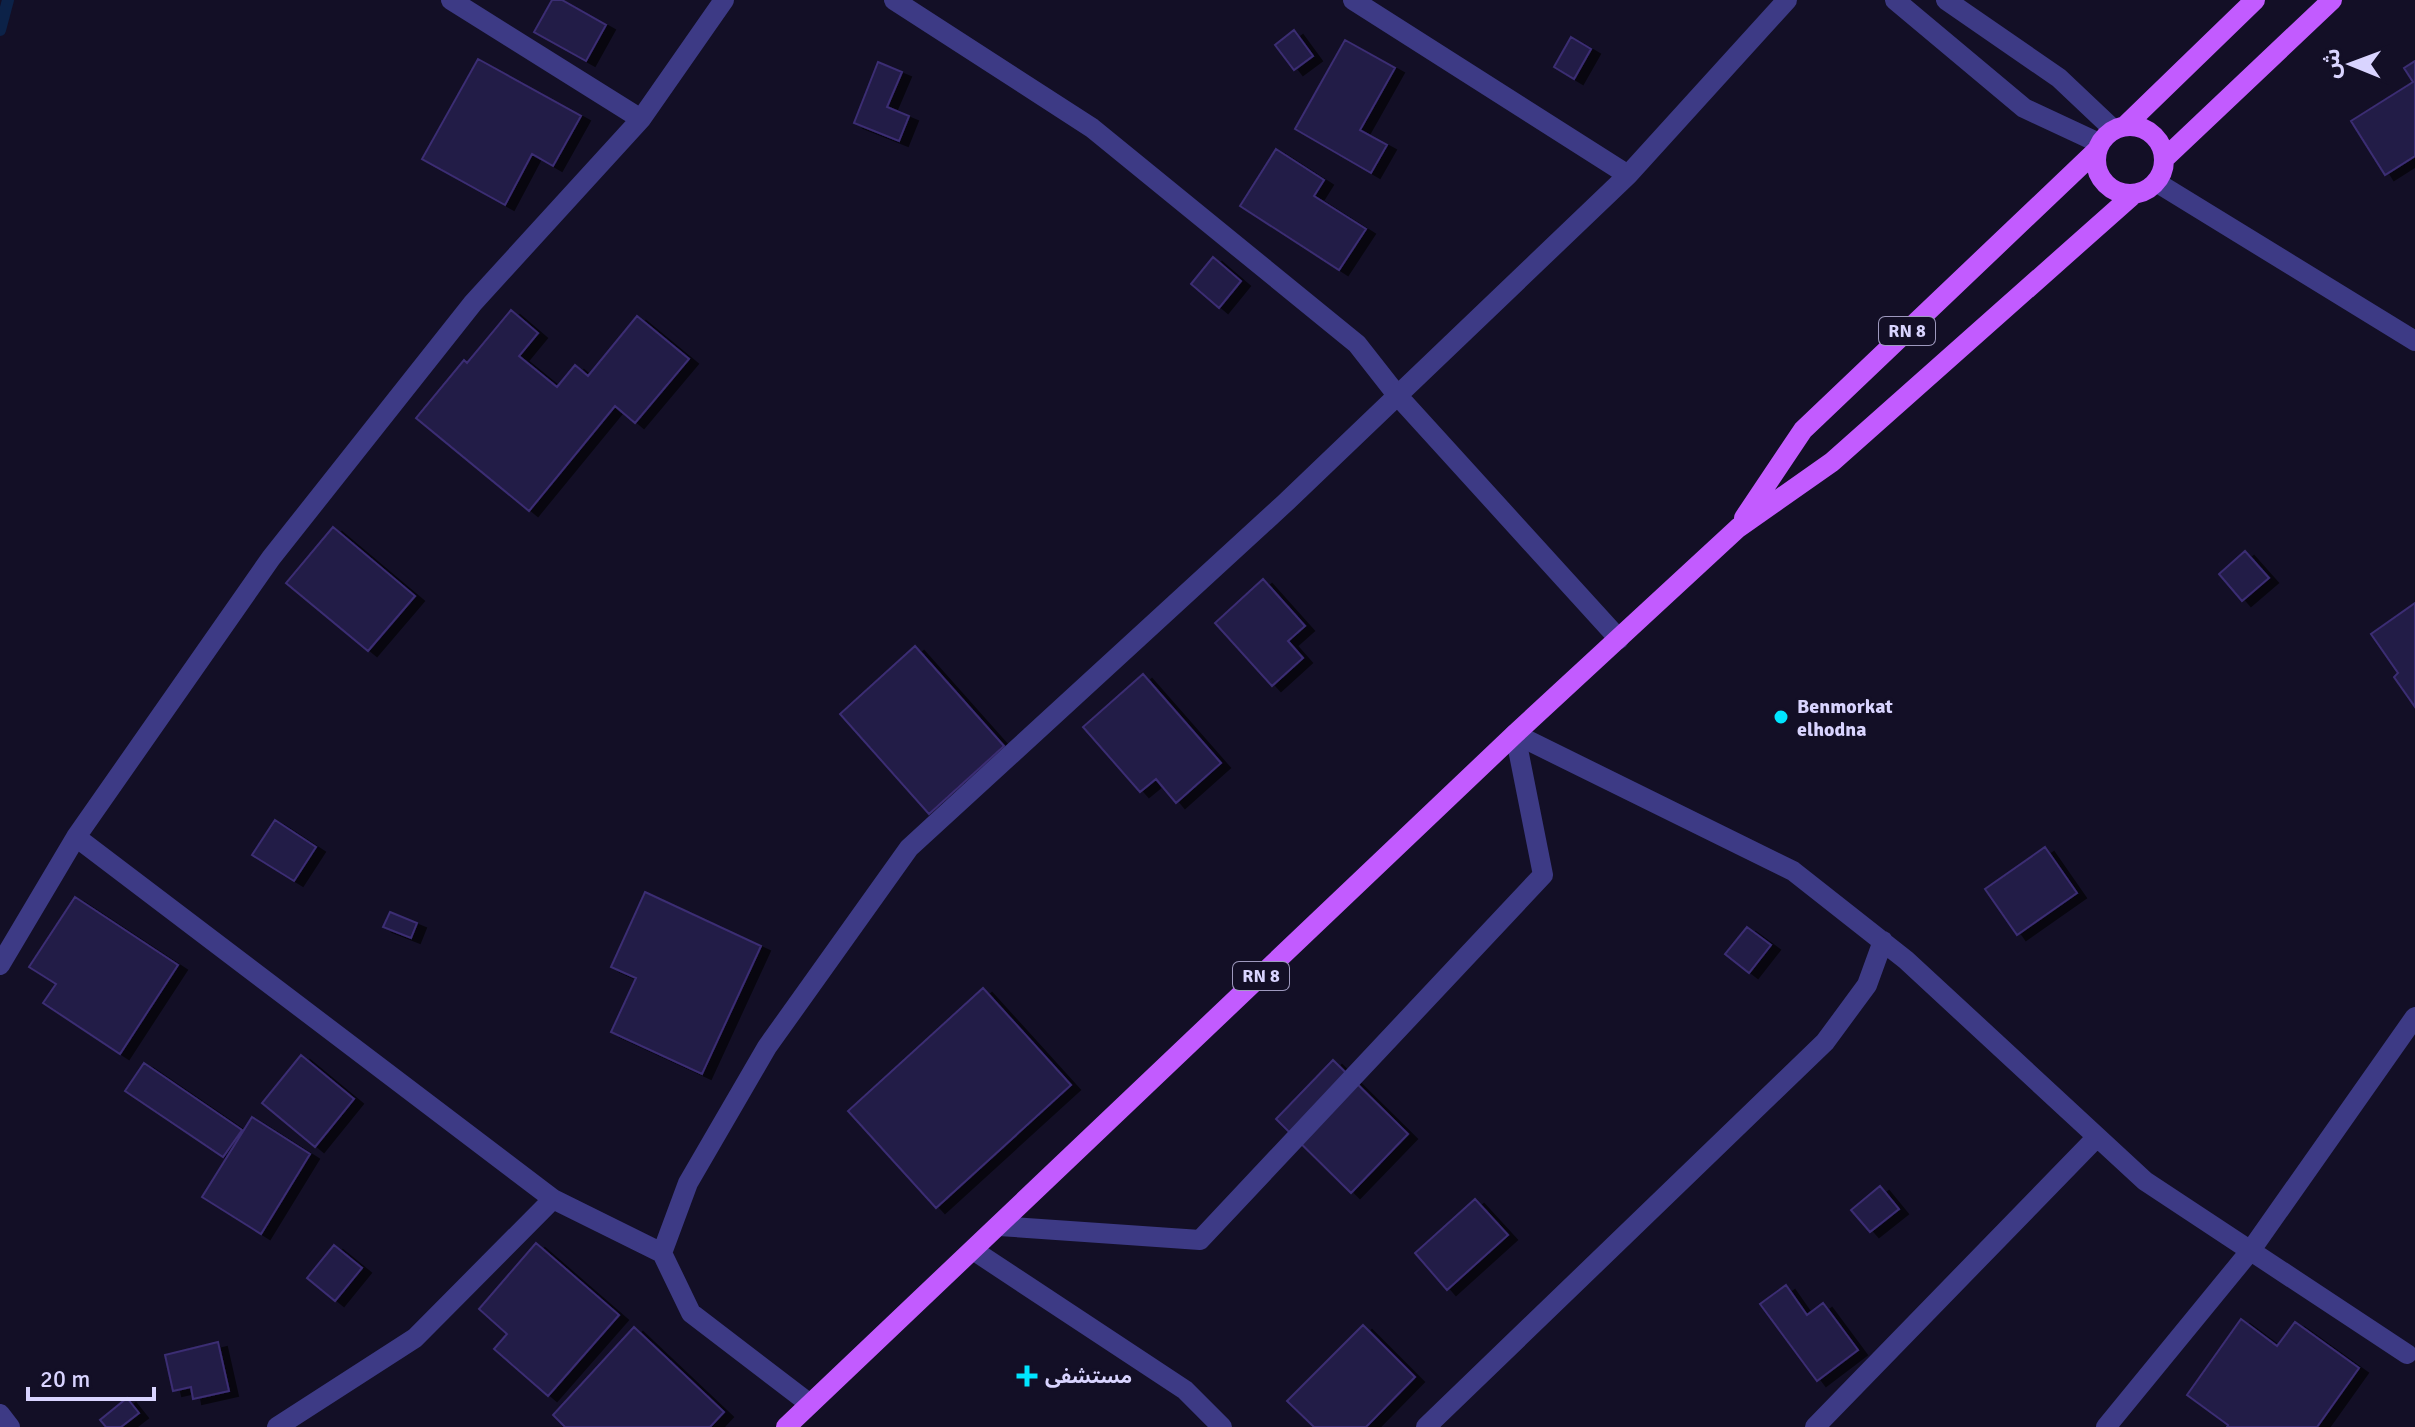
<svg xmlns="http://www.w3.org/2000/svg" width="2415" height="1427" viewBox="0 0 2415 1427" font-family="Signika,'Noto Sans Arabic',sans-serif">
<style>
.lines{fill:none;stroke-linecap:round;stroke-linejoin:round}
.stream{stroke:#0c2248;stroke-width:12}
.building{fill:#241b47;stroke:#3b2d73;stroke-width:2;filter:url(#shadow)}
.lane{stroke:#3d3a85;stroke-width:20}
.street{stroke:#3d3a85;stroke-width:20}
.primary{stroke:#c25bff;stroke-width:20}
.poi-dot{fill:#00e5ff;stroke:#130f26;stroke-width:3}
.labels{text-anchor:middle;stroke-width:6;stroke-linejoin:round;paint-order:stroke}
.shield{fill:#130f26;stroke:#9e99be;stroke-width:2}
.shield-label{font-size:18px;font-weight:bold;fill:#d9d4ff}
.poi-label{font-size:20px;font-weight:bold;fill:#d9d4ff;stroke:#130f26;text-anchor:start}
</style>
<defs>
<filter id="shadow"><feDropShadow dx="9" dy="5" stdDeviation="0" flood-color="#0009"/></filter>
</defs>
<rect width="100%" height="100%" fill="#130f26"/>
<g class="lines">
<path class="stream" d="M0 30 8 0"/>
</g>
<path class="building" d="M552 0H562L606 25 586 61 534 32Z
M1294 30 1313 56 1294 70 1275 45Z
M1571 37 1591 49 1574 79 1554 67Z
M1345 40 1395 68 1360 130 1387 145 1371 173 1295 129Z
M478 59 581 116 553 166 532 154 505 205 422 159Z
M2415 61V156L2385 175 2351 121 2413 82 2404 68Z
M878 62 902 72 887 107 909 116 899 141 854 123Z
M1276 149 1324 180 1314 196 1366 229 1339 270 1240 206Z
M1213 257 1241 281 1219 308 1191 284Z
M511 310 538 333 519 356 557 387 575 365 588 376 637 316 689 359 635 423 615 406 529 511 416 418 464 360 467 363Z
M333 527 415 596 368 651 286 583Z
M2245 551 2269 578 2242 601 2219 574Z
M1263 579 1305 626 1288 641 1303 658 1272 686 1215 623Z
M2415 603V707L2394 677 2398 673 2371 634Z
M915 646 1004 746 929 814 840 714Z
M1143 674 1221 763 1176 803 1156 779 1140 792 1083 727Z
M275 820 316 847 294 881 252 855Z
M2045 847 2077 893 2017 935 1985 889Z
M645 892 761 946 702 1074 611 1032 636 978 611 967Z
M75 897 178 965 120 1054 43 1003 56 984 29 967Z
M390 912 417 923 411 938 383 927Z
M1747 927 1771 945 1749 973 1725 954Z
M983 988 1071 1085 936 1208 848 1111Z
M301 1055 354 1099 315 1147 262 1103Z
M1333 1060 1408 1134 1351 1193 1276 1119Z
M144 1063 242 1130 223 1157 125 1091Z
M252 1117 310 1154 261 1234 202 1197Z
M1880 1186 1899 1209 1870 1232 1851 1210Z
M1475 1199 1508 1235 1447 1290 1415 1253Z
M536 1243 619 1315 548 1396 494 1349 507 1334 479 1309Z
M334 1245 362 1268 335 1301 307 1278Z
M1786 1285 1807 1315 1823 1303 1858 1350 1817 1381 1760 1304Z
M2241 1319 2277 1346 2295 1322 2359 1368 2317 1427H2227L2228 1425 2187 1395Z
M1363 1325 1415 1377 1366 1427H1314L1287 1401Z
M634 1327 724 1412 710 1427H565L553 1415Z
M218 1342 229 1391 193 1399 191 1387 173 1391 165 1355Z
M127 1398 139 1413 121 1427H106L100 1420Z"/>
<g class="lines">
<path class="lane" d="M999 1226 1200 1240 1543 875 1515 734"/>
<path class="street" d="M451 0 641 119
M894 0 1092 128 1357 344 1397 395 1619 639
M1353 0 1628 175
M1895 0 2024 108 2099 143
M1946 0 2059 78 2114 130
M2156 182 2415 341
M1515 734 1793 871 1906 960 2145 1181 2407 1354
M76 837 553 1199 662 1253
M0 965 76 837 271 558 473 303 641 119 724 0
M973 1250 1185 1390 1222 1427
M810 1404 691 1313 662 1253 688 1183 767 1047 909 848 1284 504 1628 175 1787 0
M0 1414 10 1427
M277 1427 415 1338 553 1199
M1426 1427 1825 1042 1867 985 1883 941
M1815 1427 2097 1137
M2106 1427 2251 1250 2415 1017"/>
<path class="primary" d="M2125 126 2255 0
M2096 160a34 34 0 1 1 68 0a34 34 0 1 1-68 0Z
M2164 159 2332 0
M1744 518 1803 430 2096 151
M786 1427 1515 734 1738 528 1832 462 2134 194"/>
</g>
<g class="poi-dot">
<circle cx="1781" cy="717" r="8"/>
<path d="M1023 1364h8v8h8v8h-8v8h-8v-8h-8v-8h8z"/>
</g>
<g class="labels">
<g class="shield">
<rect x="1879" y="317" width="56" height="28" rx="6"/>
<rect x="1233" y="962" width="56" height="28" rx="6"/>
</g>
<g class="shield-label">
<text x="1907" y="337">RN 8</text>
<text x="1261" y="982">RN 8</text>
</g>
<g class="poi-label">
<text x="1797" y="713">Benmorkat<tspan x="1797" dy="23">elhodna</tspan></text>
<text x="1045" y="1383">مستشفى</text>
</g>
</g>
<g transform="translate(2351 64) rotate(271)" stroke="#130f26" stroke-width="6" paint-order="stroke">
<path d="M0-6L14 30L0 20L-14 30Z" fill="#d9d4ff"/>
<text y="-12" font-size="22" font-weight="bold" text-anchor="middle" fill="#d9d4ff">ش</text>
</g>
<path d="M28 1387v12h126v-12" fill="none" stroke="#d9d4ff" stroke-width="4"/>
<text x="40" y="1387" font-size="24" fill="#d9d4ff" stroke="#130f26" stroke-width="6" paint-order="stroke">20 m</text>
</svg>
